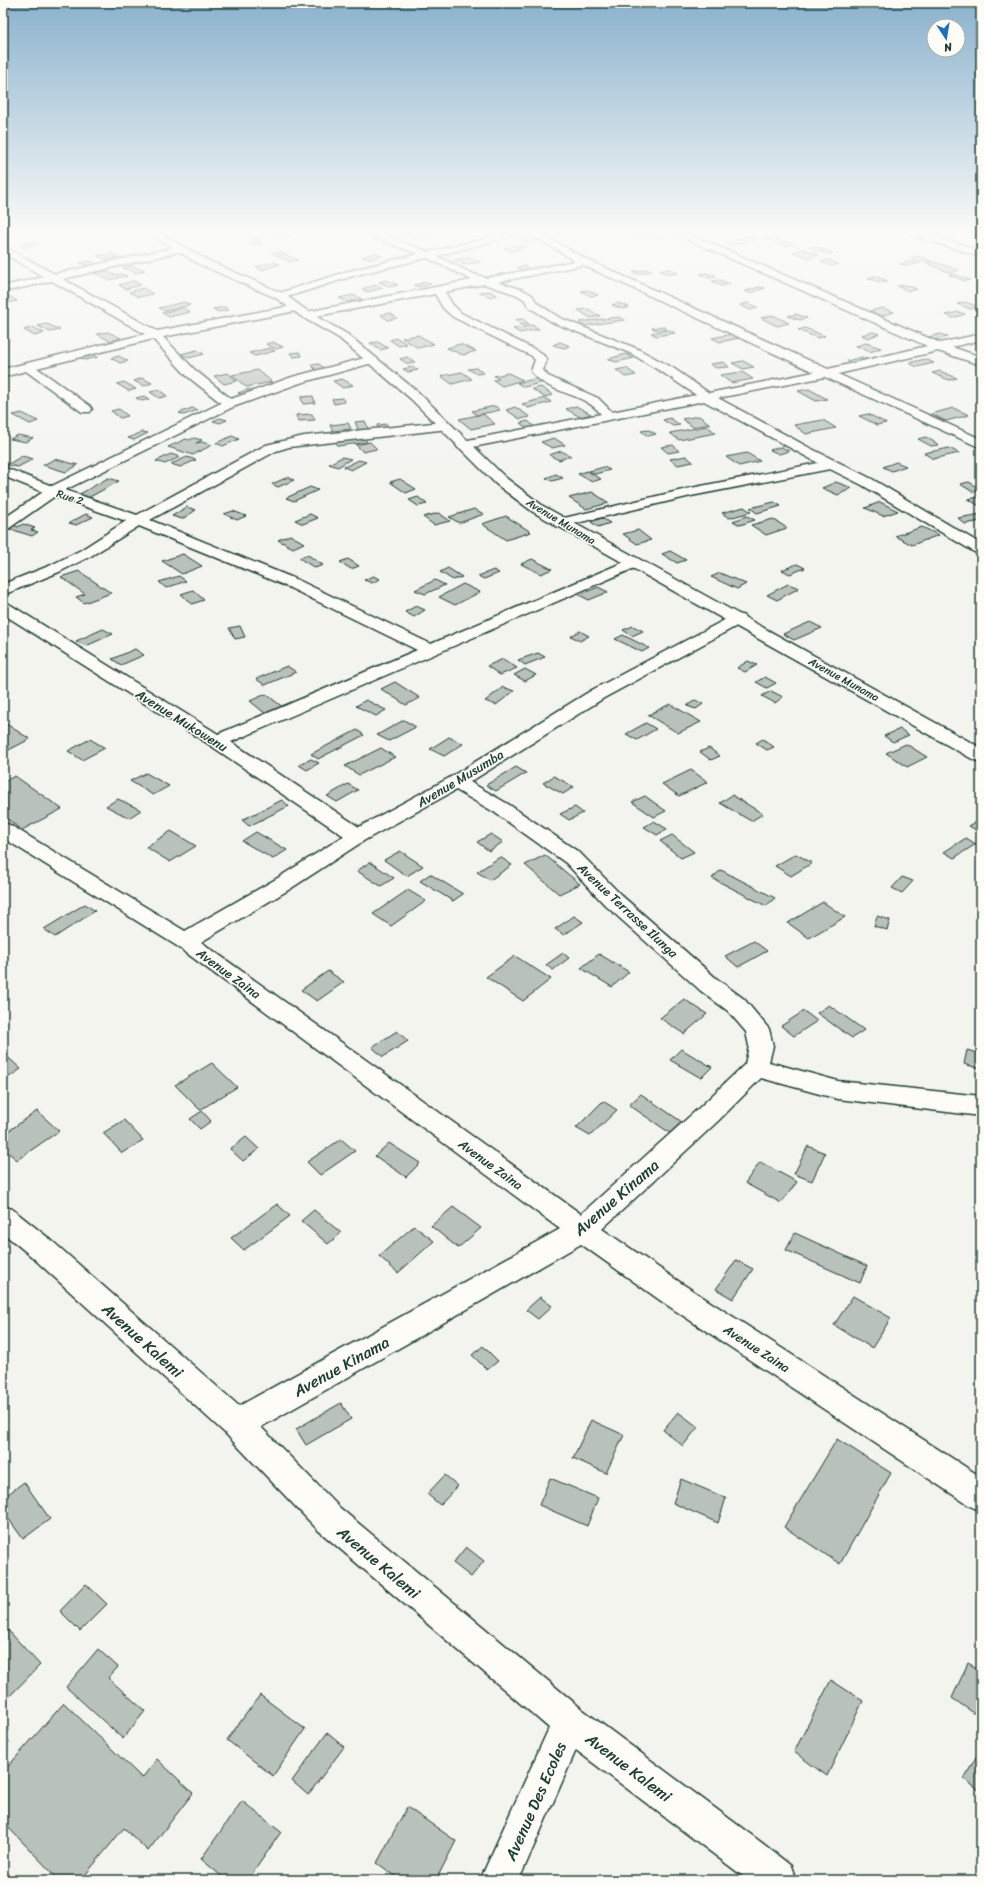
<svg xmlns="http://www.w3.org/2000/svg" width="984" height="1883" viewBox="0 0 984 1883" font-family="Sriracha,sans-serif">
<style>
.building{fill:#b9c1bb;stroke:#1f3d34}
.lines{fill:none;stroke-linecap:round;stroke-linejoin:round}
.minor-casing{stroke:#1f3d34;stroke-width:3}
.tertiary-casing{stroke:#1f3d34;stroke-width:3}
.minor{fill:#fdfcf7;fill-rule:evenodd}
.tertiary{fill:#fdfcf7;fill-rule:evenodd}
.labels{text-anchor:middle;stroke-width:3;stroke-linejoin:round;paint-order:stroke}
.far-street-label{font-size:11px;fill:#1f3d34;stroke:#fdfcf7}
.street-label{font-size:13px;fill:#1f3d34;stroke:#fdfcf7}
.near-street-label{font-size:16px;fill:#1f3d34;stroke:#fdfcf7}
</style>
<rect width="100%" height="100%" fill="#f4f4ef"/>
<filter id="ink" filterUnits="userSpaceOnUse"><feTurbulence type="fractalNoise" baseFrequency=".025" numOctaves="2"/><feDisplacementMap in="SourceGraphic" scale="8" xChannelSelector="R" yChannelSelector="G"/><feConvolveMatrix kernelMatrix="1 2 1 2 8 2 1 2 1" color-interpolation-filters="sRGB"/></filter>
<g filter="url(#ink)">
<path class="building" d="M279 232 292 236 286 237 273 233Z
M421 232H430L435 234 414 238 406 234Z
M630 232H657L632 237 623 233Z
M263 233 267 235 254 238 249 236Z
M658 234 663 236 647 239 642 237Z
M748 236 756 239 731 245 724 243Z
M529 237 539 241 529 243 519 239Z
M771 237 794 244 786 246 764 239Z
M256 240 263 244 256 245 249 242Z
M35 242 38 244 23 247 20 244Z
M519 245 526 247 511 251 504 248Z
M814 246 833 253 827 254 809 247Z
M803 249 819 255 809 258 793 252Z
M280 252 298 260 290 262 272 253Z
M110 253 118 257 106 260 97 256Z
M374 253 382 256 371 259 362 257Z
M918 256 931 261 925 262 911 258Z
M469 257 480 262 465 265 454 260Z
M828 260 839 264 832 266 821 262Z
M90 261 100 265 90 267 80 263Z
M914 261 921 263 907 266 900 264Z
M274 262 280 264 262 270 256 267Z
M934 262 959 270 950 273 926 263Z
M132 266 145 270 136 273 123 268Z
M524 266 534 271 525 272 517 267Z
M648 269 653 271 637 274 633 272Z
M669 269 678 273 670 275 660 271Z
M106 271 115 275 122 274 127 276 109 280 94 273Z
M707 273 716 276 709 278 700 274Z
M955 274 970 280 965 281 949 275Z
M875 276 888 281 880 282 868 278Z
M387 280 398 285 390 287 379 282Z
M720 280 730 284 721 286 712 281Z
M133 281 141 285 126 289 119 285Z
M426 282 431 284 419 287 414 285Z
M377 285 383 288 367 292 362 289Z
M906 285 917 289 909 291 897 286Z
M759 287 765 288 751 293 745 291Z
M143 288 153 294 139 297 129 292Z
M587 290 598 295 591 296 581 291Z
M489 291 497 295 489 297 480 292Z
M353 295 362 299 348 302 339 298Z
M9 296 17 301 8 303 3 300V298Z
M184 302 190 305 164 311 159 308Z
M965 302 979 307 970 309 957 304Z
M618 303 629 307 623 309 612 305Z
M748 303 758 308 750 310 740 305Z
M225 307 229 310 218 312 213 309Z
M183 308 190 312 169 317 162 313Z
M882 308 894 312 881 316 870 311Z
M588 309 600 316 590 318 578 310Z
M958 312 965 314 953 318 946 315Z
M390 313 397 318 388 320 381 315Z
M796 314 807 318 800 320 788 316Z
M773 315 789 323 777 326 761 318Z
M619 317 624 320 584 326 579 322Z
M523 319 529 324 520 325 515 320Z
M47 324 60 330 50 332 38 326Z
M532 325 539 329 520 333 513 329Z
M663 326 667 329 656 330 652 328Z
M33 327 44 333 35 336 24 330Z
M805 328 825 336 818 338 798 330Z
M670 330 675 333 656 336 651 333Z
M108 332 121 338 110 341 97 334Z
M873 332 879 334 868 338 861 335Z
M731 334 739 338 720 342 712 338Z
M941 334 948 337 935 340 928 337Z
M418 335 434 344 418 348 402 338Z
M397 338 407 344 399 346 390 340Z
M273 342 283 347 276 349 266 344Z
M378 342 388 348 380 350 370 343Z
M560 342 570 346 564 348 553 345Z
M866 343 881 348 870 352 856 346Z
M460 344 476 351 463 355 447 348Z
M270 348 275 351 255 356 249 353Z
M197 350 204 354 189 358 181 354Z
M299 352 302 356 293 357 290 353Z
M626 354 634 358 616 362 608 359Z
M94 355 98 357 85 360 81 358Z
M119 356 128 361 120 363 111 358Z
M407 357 415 362 408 364 400 359Z
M862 357 871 360 856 364 847 361Z
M925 359 934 363 917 367 909 363Z
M743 361 754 367 743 369 732 363Z
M724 362 729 367 716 368 710 364Z
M319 364 326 370 318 372 311 365Z
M412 367 418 370 408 372 403 369Z
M476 368 484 373 477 374 468 369Z
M626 368 636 375 625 377 616 370Z
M258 370 272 382 246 387 232 375Z
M940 371 957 378 949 380 932 373Z
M462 372 472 379 452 384 441 376Z
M742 372 753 379 731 383 720 375Z
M228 373 237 381 224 384 214 376Z
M508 373 523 380 502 386 493 380 499 379 494 376Z
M142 378 152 383 144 386 134 381Z
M539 378 545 382 524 387 517 383Z
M342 379 353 385 343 388 333 381Z
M124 382 136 389 129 391 117 384Z
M541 387 553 395 544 397 532 389Z
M249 389 255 392 245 396 238 393Z
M809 389 827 399 816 401 798 391Z
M159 390 167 396 159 398 150 392Z
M144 396 149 399 142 401 136 398Z
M313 396 315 403 303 404 301 397Z
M343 398 345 402 334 404 332 399Z
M545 398 551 402 528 408 522 404Z
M495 406 500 410 477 415 472 411Z
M576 406 591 414 580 417 566 409Z
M515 407 530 417 520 419 506 410Z
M192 408 198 410 184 415 179 413Z
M953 408 969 415 946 421 931 414Z
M119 409 128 416 120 418 111 411Z
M22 413 38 421 30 424 13 415Z
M312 414 315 420 298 421 296 415Z
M483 414 495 424 471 429 459 419Z
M868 414 886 423 877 425 859 416Z
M699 416 710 424 693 427 682 419Z
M220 418 227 420 220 423 213 421Z
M670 418 680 425 673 426 663 420Z
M823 420 836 428 806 434 794 425Z
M365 421 369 430 359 431 355 422Z
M528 421 536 428 528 429 520 423Z
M348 423 351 429 333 431 330 425Z
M387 424 389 429 379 430 377 425Z
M707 426 716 433 679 440 670 433Z
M649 430 656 434 648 436 641 431Z
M142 432 148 433 134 440 128 438Z
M18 435 33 438 26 442 10 439Z
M232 436 239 439 223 446 216 443Z
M363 437 367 442 338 446 335 441Z
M926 437 939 445 931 446 918 439Z
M194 438 202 440 196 443 202 442 212 445 193 455 168 447 186 439 189 440Z
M554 438 565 445 552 448 541 442Z
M370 442 377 449 363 452 356 445Z
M673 445 679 451 668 453 661 447Z
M781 447 789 451 779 454 770 450Z
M949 448 959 453 933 459 924 453Z
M561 451 571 456 559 460 549 455Z
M747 453 760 461 739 466 726 457Z
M171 454 180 457 165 464 156 461Z
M22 456 33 459 18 467 7 465Z
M686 456 693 462 678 465 670 459Z
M187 457 196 460 180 467 171 464Z
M342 457 351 459 338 467 329 464Z
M55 459 78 465 66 472 43 465Z
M359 460 366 462 351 470 344 467Z
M896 462 906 466 892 471 883 467Z
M604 467 610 470 595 474 589 471Z
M587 471 601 479 592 482 578 474Z
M556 474 563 478 552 481 546 478Z
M288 477 294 480 278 487 272 484Z
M108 478 119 481 88 498 78 495Z
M400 479 416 489 406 493 390 482Z
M836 482 852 488 838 495 822 488Z
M969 482 981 489V491L973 492 960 484Z
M310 487 318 490 294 501 286 498Z
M592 492 609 503 586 509 569 498Z
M418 497 427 504 418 506 409 500Z
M979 497 981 498V507L968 499Z
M774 502 781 506 757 513 750 508Z
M880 502 898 511 883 516 865 508Z
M187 507 196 510 182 519 172 516Z
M744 507 751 512 729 518 722 513Z
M474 509 484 514 459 523 449 517Z
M233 511 246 516 237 520 224 514Z
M439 513 450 521 434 525 423 517Z
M86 514 93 517 76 525 69 523Z
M310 514 318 518 303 524 295 520Z
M981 514V521L965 524 958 518Z
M506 516 531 532 506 540 482 524Z
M747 516 755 520 740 525 733 521Z
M602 518 610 523 598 527 591 522Z
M773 519 787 528 766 535 751 525Z
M23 524 35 528 31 530 38 532 32 536 7 528 13 525 18 527Z
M922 527 939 535 912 545 895 536Z
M638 530 651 540 637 544 623 534Z
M290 535 304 543 293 548 278 540Z
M670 551 686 560 677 563 662 554Z
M183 554 202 566 182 574 162 561Z
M308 555 323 565 315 568 299 558Z
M348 559 359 566 351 569 340 562Z
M532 559 552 569 541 574 521 564Z
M797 564 805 568 790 574 782 570Z
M448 568 462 577 453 580 440 572Z
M494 570 499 573 484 579 478 576Z
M79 571 111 593 84 603 76 597 85 594 61 577Z
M720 573 746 584 737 589 711 577Z
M179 576 186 581 166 588 159 582Z
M373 576 380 579 372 583 364 580Z
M435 580 445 585 425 594 415 590Z
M463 584 480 592 455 605 439 597Z
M788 584 799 588 777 600 767 595Z
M598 587 608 592 589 600 579 595Z
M193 590 204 600 192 604 181 594Z
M416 606 425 610 414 617 405 612Z
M810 622 822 628 794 640 783 634Z
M240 626 245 637 235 639 229 628Z
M633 626 643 631 632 636 623 630Z
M103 629 113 634 86 646 76 641Z
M580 631 589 636 580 641 571 636Z
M623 635 649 648 642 652 615 639Z
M135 649 144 655 121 665 112 659Z
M538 653 545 657 525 665 518 660Z
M503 659 517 668 500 675 487 666Z
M748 661 757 665 745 672 737 668Z
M287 666 296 672 265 685 256 679Z
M525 669 536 675 525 681 514 675Z
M765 677 776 683 767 688 756 682Z
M395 682 420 698 406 705 381 689Z
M503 687 514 691 496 705 485 701Z
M771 691 783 697 775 703 762 696Z
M266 694 284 708 267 715 250 701Z
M366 700 386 710 376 716 356 706Z
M695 700 703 704 696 709 687 706Z
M670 704 701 722 678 733 648 715Z
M404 720 416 727 389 741 377 735Z
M3 722 30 739 3 753Z
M646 723 656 729 637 740 626 734Z
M900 729 909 735 893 742 884 736Z
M357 730 364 735 318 759 311 754Z
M449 737 463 744 444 756 430 749Z
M90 739 105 748 82 760 68 751Z
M763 739 774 747 767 750 756 743Z
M906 744 927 757 907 767 886 753Z
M381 748 395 757 359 775 345 766Z
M709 748 720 756 711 760 700 752Z
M311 759 319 763 307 770 299 765Z
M516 767 526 773 496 791 486 785Z
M691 770 708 782 679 796 662 784Z
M146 773 169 786 153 795 130 781Z
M15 776 62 809 22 830 3 816V782Z
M554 776 574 787 563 794 543 783Z
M348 784 358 790 337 802 327 796Z
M732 795 763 814 751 821 720 803Z
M645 796 666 811 654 817 632 802Z
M118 799 141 810 129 818 106 806Z
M282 800 289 806 249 826 242 820Z
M575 807 583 813 569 820 560 814Z
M981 819V833L969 826Z
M654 821 667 829 657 835 644 827Z
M171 831 196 846 170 862 146 847Z
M256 832 287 850 273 859 242 841Z
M491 834 503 842 489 851 477 842Z
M672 835 694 852 681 858 660 841Z
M966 838 976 844 954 858 944 852Z
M400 851 423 866 407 876 384 860Z
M796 854 812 863 791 876 775 866Z
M545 855 580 884 559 894 525 865Z
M500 857 512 865 490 880 477 872Z
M370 862 394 878 381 886 357 871Z
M721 870 775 898 766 906 712 878Z
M430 874 463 894 453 901 420 881Z
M902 877 913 881 902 893 892 888Z
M408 890 426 901 391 926 373 914Z
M823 902 845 917 809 938 788 923Z
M85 904 95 911 55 937 44 929Z
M574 916 583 922 564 935 555 929Z
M877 916 890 920 887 930 874 926Z
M754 941 767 951 738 967 725 956Z
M563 953 569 958 553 970 546 965Z
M599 954 629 972 612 987 581 968Z
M515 956 551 979 523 1001 486 977Z
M328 971 344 982 317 1001 301 990Z
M684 999 707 1014 684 1034 660 1018Z
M829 1005 864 1030 852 1038 817 1013Z
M804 1011 817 1021 794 1036 781 1026Z
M397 1031 408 1041 383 1057 372 1047Z
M681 1049 712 1067 701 1078 670 1060Z
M967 1050 981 1054V1069L964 1064Z
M3 1053 21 1069 3 1081Z
M212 1063 237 1087 200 1110 175 1085Z
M641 1094 682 1122 670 1133 629 1105Z
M603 1101 617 1110 590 1136 576 1128Z
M37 1111 59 1131 17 1160 3 1148V1135Z
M202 1111 211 1121 200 1129 190 1119Z
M124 1120 143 1140 122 1153 103 1133Z
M246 1137 259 1149 243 1161 230 1149Z
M341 1139 355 1151 320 1175 307 1162Z
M389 1143 420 1163 406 1177 375 1156Z
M808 1146 825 1153 812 1181 794 1174Z
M760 1162 797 1182 781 1203 745 1183Z
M277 1204 290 1216 244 1250 231 1238Z
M453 1207 481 1228 458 1248 431 1226Z
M314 1210 341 1233 328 1244 301 1221Z
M414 1226 434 1241 398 1273 379 1256Z
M795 1233 867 1266 860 1283 786 1250Z
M736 1260 753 1269 733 1299 716 1289Z
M853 1296 891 1318 872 1348 834 1325Z
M540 1297 552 1306 538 1319 526 1310Z
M483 1346 498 1361 487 1370 472 1355Z
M341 1403 351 1419 306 1445 296 1429Z
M678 1412 698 1427 683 1446 663 1430Z
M591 1420 624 1435 606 1473 573 1458Z
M837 1439 891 1473 840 1564 784 1527Z
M445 1475 458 1486 440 1505 427 1494Z
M550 1478 598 1498 587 1526 539 1505Z
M681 1479 726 1498 718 1523 673 1503Z
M24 1482 50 1519 23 1539 3 1511V1498Z
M466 1547 484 1561 471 1577 453 1563Z
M86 1584 107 1604 80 1631 60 1611Z
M8 1630 40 1665 3 1703V1634Z
M98 1649 118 1667 108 1678 145 1711 123 1739 66 1687Z
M968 1663 981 1671V1718L952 1698Z
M831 1680 863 1701 827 1776 794 1752Z
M260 1695 305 1729 273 1776 227 1740Z
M64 1703 142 1778 157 1759 193 1793 148 1851 124 1828 81 1880H59L3 1822V1772Z
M327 1733 344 1747 308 1795 292 1781Z
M981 1748V1792L964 1779Z
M242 1801 281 1832 248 1880H226L201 1859Z
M407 1807 456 1841 436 1880H401L377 1863Z"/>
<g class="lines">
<defs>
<path id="minor" d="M364 232H376L429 252 513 232H538L588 260 828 369 927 346 675 234 674 232H685L940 343 981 334V340L952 347 981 357V365L938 351 838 374 981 439V448L825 377 718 398 808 447 872 479 981 544V555L976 553 862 485 830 469 691 496 560 527 555 526 553 523 555 520 560 519 691 488 818 463 704 401 463 449 458 448 456 445 458 442 463 441 601 414C583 391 548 395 531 371L535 360 532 356 453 317 443 308 435 294 306 318 301 315 306 312 472 280 427 258 356 275 284 298H276L275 296 276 294 349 271 418 254 365 234ZM528 232 575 261 486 278 471 273 437 256ZM583 265 814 372 709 393 673 368 638 349 560 318 537 303 532 295 523 290 498 282ZM484 284 515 294 524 299 529 307 552 322 630 353 665 374 696 395 612 412 598 398 548 376 543 370 547 359 540 352 461 313 452 304 445 292Z
M907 232H921L981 251V257L909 234Z
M3 246 55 274 180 246 183 247 185 249 183 251 63 279 157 331 296 305 300 306 301 308 296 311 163 337 195 370 231 399 292 377 372 356 378 360 376 362 300 383 233 407 65 490 137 515 266 445 304 436 443 422 448 423 449 426 448 429 289 447 276 451 150 520 298 580 431 644 629 560H639L642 563 639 566 231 742 359 827 449 778 592 690 732 616 738 614 744 616 746 619 744 622 604 698 470 782 508 804 580 853 621 895 717 979 744 999 769 1029 773 1046 769 1062 838 1081 981 1096V1116L838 1099 761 1078 718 1121 602 1229 684 1285 981 1477V1511L970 1506 664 1303 581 1244 261 1427 340 1508 583 1710 762 1843 791 1866 796 1880H748L576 1750 519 1880H480L549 1728 318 1530 226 1434 31 1256 3 1233V1206L12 1209 51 1240 239 1406 560 1229 177 946 3 838V823L10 825 185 931 276 879 344 836 210 745 3 614V602L9 604 218 734 417 650 286 586 139 526 91 556 59 572 3 595V584L49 566 81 550 126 521 55 496 8 529 3 530V519L43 492 3 476V467L52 486 221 403 187 376 153 339 37 368 90 406 92 409 90 412H82L26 371 3 377V369L145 334 52 281 3 292V286L44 277 3 253ZM456 790 494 812 566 863 605 905 701 991 728 1011 746 1032 749 1046 745 1064 700 1107 581 1214 201 942 290 889 365 840Z"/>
<path id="tertiary" d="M147 232H158L207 260 284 294 310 313 347 334 419 393 506 478 543 506 981 748V762L974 760 533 512 496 484 411 399 339 338 302 317 276 298 199 264Z"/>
</defs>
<use href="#minor" class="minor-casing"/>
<use href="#tertiary" class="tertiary-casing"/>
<use href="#minor" class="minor"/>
<use href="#tertiary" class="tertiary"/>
</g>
</g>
<linearGradient id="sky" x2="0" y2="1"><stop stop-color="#8cb2ce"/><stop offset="0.47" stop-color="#fafaf8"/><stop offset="1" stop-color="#fafaf8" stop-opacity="0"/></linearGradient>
<rect width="984" height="495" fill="url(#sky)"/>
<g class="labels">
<g class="far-street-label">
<text transform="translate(70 497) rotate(18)" y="4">Rue 2</text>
<text transform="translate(561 521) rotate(31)" y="4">Avenue Munama</text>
<text transform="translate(844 679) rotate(29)" y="4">Avenue Munama</text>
</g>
<g class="street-label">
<text transform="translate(182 720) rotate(32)" y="5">Avenue Mukowenu</text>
<text transform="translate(460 778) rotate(-31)" y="5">Avenue Musumba</text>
<text transform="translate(628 910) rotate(43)" y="5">Avenue Terrasse Ilunga</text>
<text transform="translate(229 973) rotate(36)" y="5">Avenue Zaina</text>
<text transform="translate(491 1164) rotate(36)" y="5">Avenue Zaina</text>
<text transform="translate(757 1348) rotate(33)" y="5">Avenue Zaina</text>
</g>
<g class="near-street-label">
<text transform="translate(616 1197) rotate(-41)" y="6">Avenue Kinama</text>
<text transform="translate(143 1340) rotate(42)" y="6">Avenue Kalemi</text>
<text transform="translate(341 1366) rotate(-29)" y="6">Avenue Kinama</text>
<text transform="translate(379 1562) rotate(40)" y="6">Avenue Kalemi</text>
<text transform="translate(629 1767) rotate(37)" y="6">Avenue Kalemi</text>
<text transform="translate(535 1801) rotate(-66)" y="6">Avenue Des Ecoles</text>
</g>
</g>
<rect width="984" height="1883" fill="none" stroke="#fdfcf7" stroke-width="16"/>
<rect x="8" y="8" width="968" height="1867" fill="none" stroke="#1f3d34" stroke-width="1.5" filter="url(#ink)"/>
<g transform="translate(946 38) rotate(168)"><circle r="19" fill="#fdfcf7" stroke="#a4b0a9"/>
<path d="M0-3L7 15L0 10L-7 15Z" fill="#1f6fb2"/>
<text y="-6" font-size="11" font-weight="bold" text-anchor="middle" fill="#1f3d34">N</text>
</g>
</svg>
